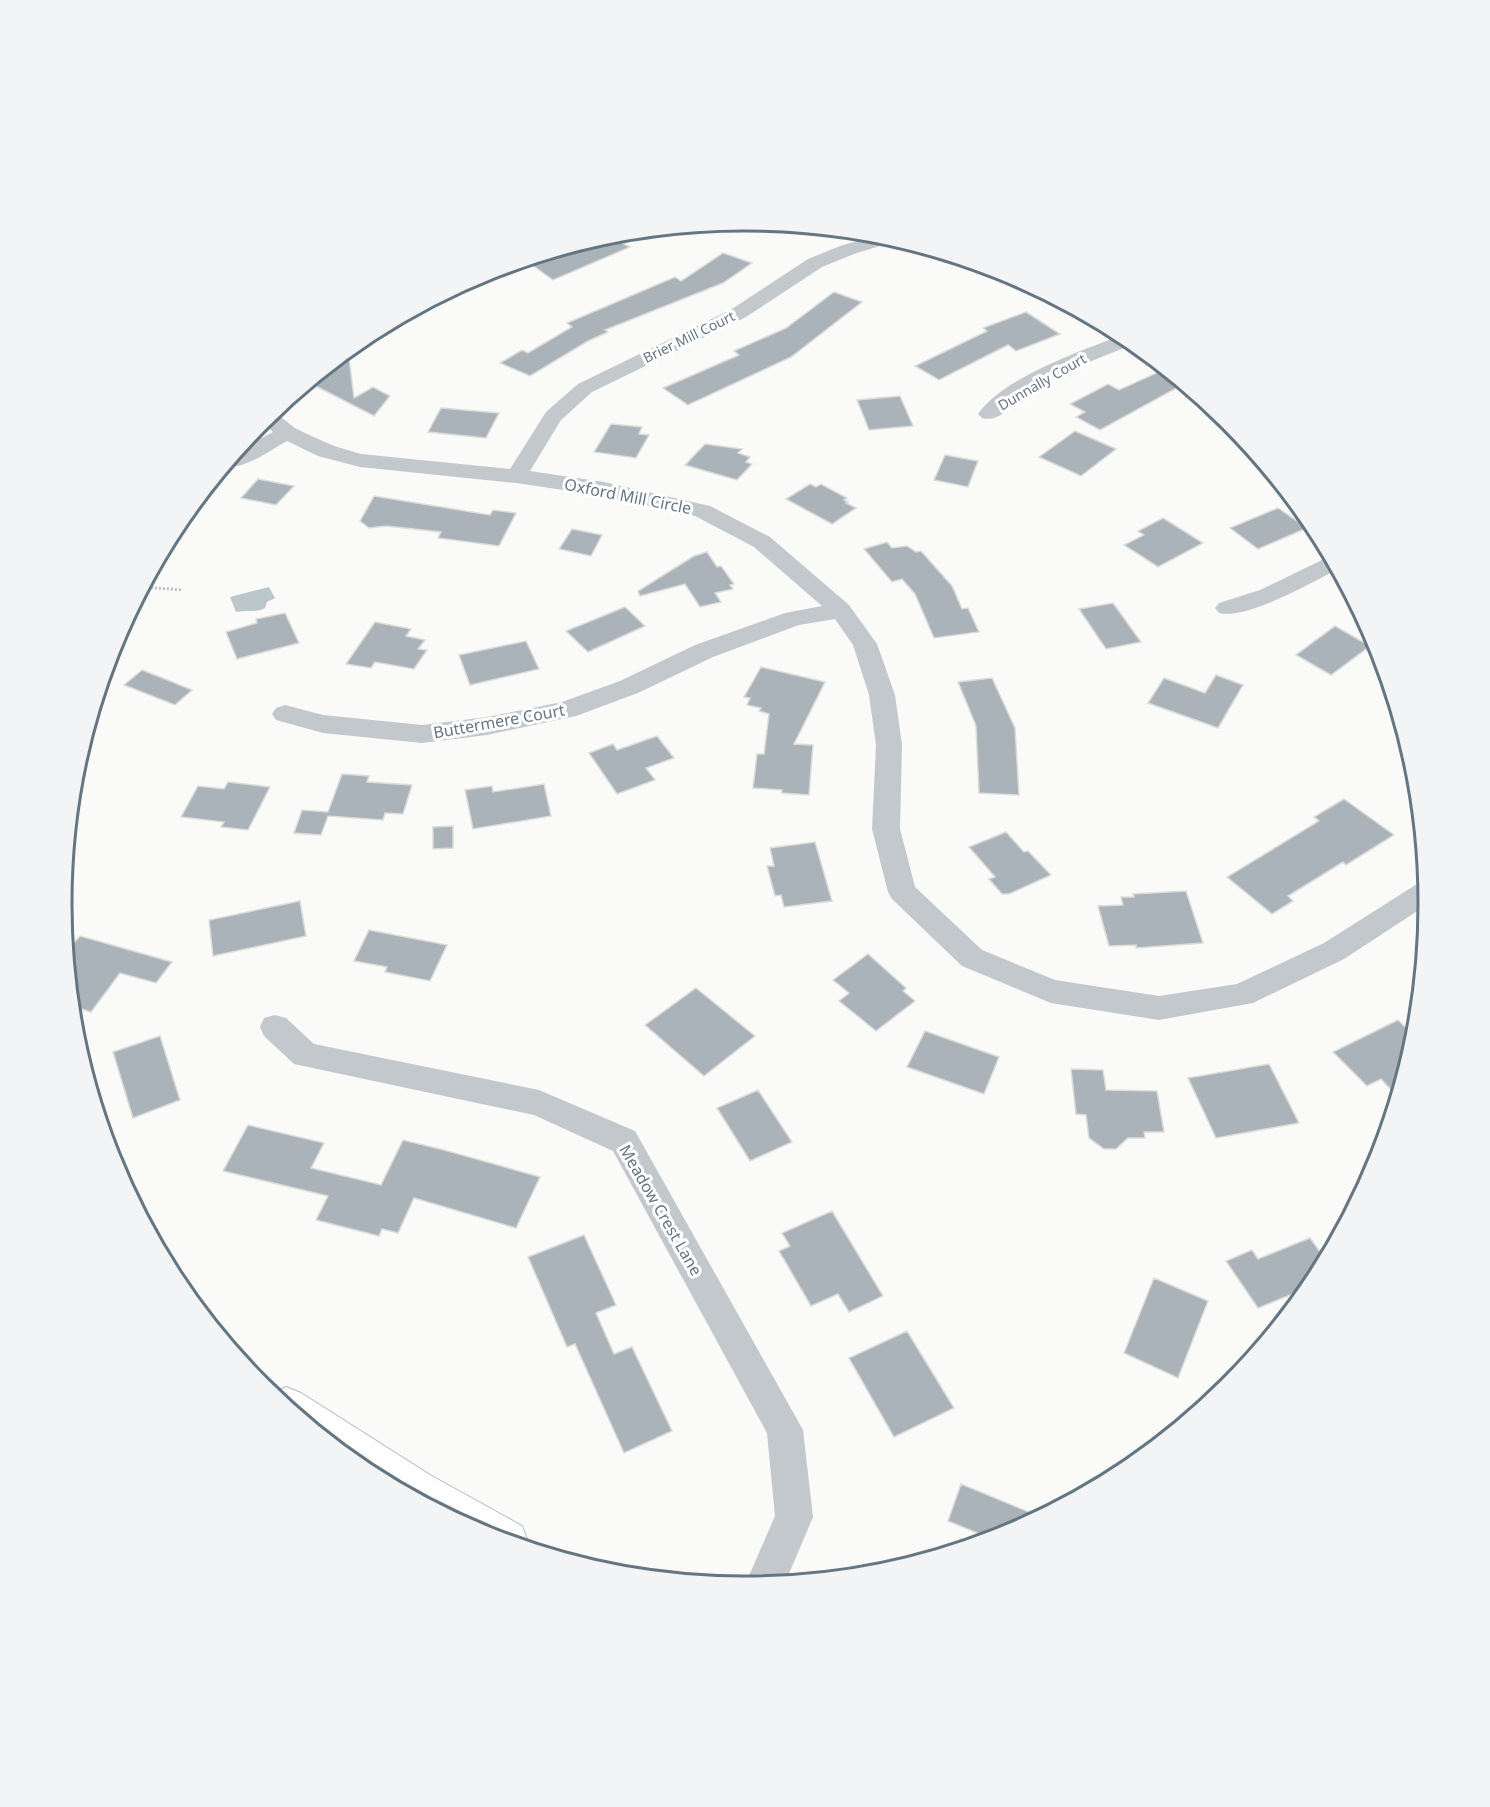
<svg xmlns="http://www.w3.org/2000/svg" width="1490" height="1807" viewBox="0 0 1490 1807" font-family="'Noto Sans',sans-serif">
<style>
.water{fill:#bbc7cb}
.building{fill:#aab3b9;stroke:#dcdcda;stroke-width:1.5}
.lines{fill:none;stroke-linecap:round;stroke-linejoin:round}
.major-casing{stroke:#b5babe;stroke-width:2}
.path{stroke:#bbbfc2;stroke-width:3;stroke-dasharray:2 2;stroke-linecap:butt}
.minor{fill:#c3c8cc;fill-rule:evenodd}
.major{fill:#fff;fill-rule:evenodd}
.labels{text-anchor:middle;stroke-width:6;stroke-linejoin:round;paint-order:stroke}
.far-street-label{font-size:14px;fill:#657683;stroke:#fff}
.street-label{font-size:16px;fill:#657683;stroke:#fff}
.rim{fill:none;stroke:#657683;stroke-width:3}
</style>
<rect width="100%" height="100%" fill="#fafaf8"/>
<path class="water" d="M269 587 275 598 267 602 265 608C257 613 246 610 236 612L230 597Z"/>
<path class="building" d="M606 235 630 247 553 280 528 262 561 250 564 252Z
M723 253 752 263 723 283 605 330 608 332 588 341 530 376 500 363 522 350 528 353 572 327 567 323 675 277 681 281Z
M834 292 862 302 791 357 688 405 663 388 739 355 734 351 786 328Z
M1026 312 1060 334 1016 351 1008 345 939 380 915 366 987 331 983 328Z
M348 350 354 398 373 387 390 396 374 416 308 382Z
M1165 369 1184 384 1100 430 1076 417 1085 412 1070 404 1108 384 1119 390Z
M900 396 913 426 869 430 857 400Z
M441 408 499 413 486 438 428 432Z
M611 424 642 427 639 434 649 435 636 458 594 452Z
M1075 431 1116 449 1081 476 1039 457Z
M705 444 742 449 738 453 750 457 746 462 752 464 737 480 685 465Z
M945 455 978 461 968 487 934 480Z
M258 479 294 486 276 505 241 498Z
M810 484 816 487 821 484 847 498 844 500 848 502 846 503 856 508 832 524 786 499Z
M374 496 490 515 493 510 516 513 499 546 438 538 441 532 386 526 369 528 360 521Z
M1278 508 1307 528 1258 549 1230 528Z
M1163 518 1203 543 1158 567 1124 545 1144 535 1138 531Z
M572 529 602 535 591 556 559 549Z
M887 542 892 548 907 546 916 552 921 551 952 586 962 609 968 608 979 632 934 638 915 594 902 579 892 582 864 549Z
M707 552 717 567 721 566 734 584 730 585 733 589 715 593 721 602 700 607 685 584 640 596 638 591 694 556Z
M1113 603 1141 642 1106 649 1079 609Z
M625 607 645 626 588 652 566 631Z
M285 613 299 643 237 659 226 632 257 623 256 619Z
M375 622 411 629 406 636 425 640 418 649 427 650 414 669 375 662 371 668 346 664Z
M1335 626 1370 646 1331 675 1296 655Z
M526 641 539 669 470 685 459 655Z
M761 667 825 682 794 744 813 745 809 795 782 793V790L753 788 757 754H764L769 714 759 711 761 708 747 705 750 698 744 697Z
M142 670 170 681 192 690 175 705 124 685Z
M1216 675 1243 685 1218 728 1148 703 1164 678 1205 693Z
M992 678 1015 728 1019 795 979 793 976 726 958 682Z
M657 736 674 758 646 768 655 780 617 794 589 753 613 744 617 750Z
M342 774 369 776 367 782 412 785 403 814 385 813 383 820 328 816 321 835 294 833 302 810 328 812Z
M228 782 270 787 248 830 221 827 224 822 181 817 198 786 224 789Z
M544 784 551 816 473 829 465 790 492 786 493 792Z
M1344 799 1394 835 1346 865 1343 862 1288 896 1293 901 1272 914 1227 877 1319 821 1314 817Z
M453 826V848L433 849V827Z
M1006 832 1024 852 1028 851 1051 875 1009 894H1002L989 879 995 877 969 847Z
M815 842 832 901 784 907 781 895 775 896 767 866H774L770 848Z
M1186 891 1203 943 1136 948V945L1109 946 1098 906 1123 905 1121 897H1134L1133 894Z
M300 901 306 936 213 956 209 920Z
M369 930 447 945 430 981 385 972 387 967 354 961Z
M80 936 172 962 156 983 120 973 91 1012 72 1006 66 952Z
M868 954 906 988 903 991 915 1001 876 1031 839 1001 849 993 833 980Z
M696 988 755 1036 704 1076 645 1025Z
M1398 1020 1415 1037 1397 1096 1381 1079 1367 1086 1333 1052Z
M925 1031 999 1057 984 1094 907 1067Z
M160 1036 180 1100 133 1118 113 1052Z
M1269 1064 1299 1123 1216 1138 1188 1078Z
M1071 1069 1103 1070 1106 1090 1157 1091 1164 1132H1144L1145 1138H1128L1116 1149H1104L1089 1138 1086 1115 1076 1114Z
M758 1090 792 1142 750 1161 717 1108Z
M248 1125 324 1143 311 1168 381 1185 403 1140 444 1150 540 1177 516 1228 414 1198 398 1233 382 1229 379 1236 316 1220 328 1196 223 1171Z
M832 1211 883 1296 849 1312 838 1294 811 1306 779 1251 790 1246 782 1233Z
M584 1235 616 1305 596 1313 614 1354 632 1347 672 1431 624 1453 575 1344 567 1347 528 1257Z
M1310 1238 1326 1260 1313 1284 1310 1287 1258 1308 1226 1261 1252 1250 1258 1259Z
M1154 1278 1208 1301 1178 1378 1124 1353Z
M907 1331 954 1408 894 1437 849 1358Z
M961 1484 1041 1517 1006 1535 992 1539 948 1521Z"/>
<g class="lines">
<defs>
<path id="major" d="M286 1387 301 1393 430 1475 522 1526 528 1542 526 1548 483 1535 365 1472 271 1394Z"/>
</defs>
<use href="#major" class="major-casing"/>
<path class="path" d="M143 587 183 590"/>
<path class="minor" d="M881 234 899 240 854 254 822 267 746 317 592 392 561 420 530 471 604 482 710 506 770 537 849 605 877 644 895 695 902 745 900 829 915 887 982 950 1055 980 1159 996 1237 984 1324 943 1417 884 1426 881 1428 904 1344 959 1253 1003 1159 1020 1051 1003 962 966 892 899 888 892 872 829 876 745 869 695 853 645 835 619 799 625 713 657 638 693 576 716 487 735 422 743 323 733 276 720 272 714 276 708 285 705 323 715 422 725 487 717 562 702 620 681 695 645 785 613 822 606 754 547 695 516 604 496 516 483 360 467 318 456 287 441C270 450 244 471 224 466L237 451 273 432 261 421 273 411 295 428 307 434 334 446 361 454 510 469 546 412 578 384 732 309 808 259 840 246Z
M1123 335 1135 344C1098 358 1059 373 1025 396 1011 405 999 423 982 418L978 414C1003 378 1082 350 1123 335Z
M1330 556 1338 569C1311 583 1246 620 1219 613L1215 608 1219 603 1260 590Z
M275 1015 286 1018 314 1044 539 1090 635 1131 803 1430 813 1517 785 1583 745 1587V1585L775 1516 767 1433 613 1151 534 1115 294 1064 264 1036 260 1027 264 1018Z"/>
<use href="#major" class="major"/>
</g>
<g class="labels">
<g class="far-street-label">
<text transform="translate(689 337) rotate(-26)" y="5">Brier Mill Court</text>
<text transform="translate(1042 382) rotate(-30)" y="5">Dunnally Court</text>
</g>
<g class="street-label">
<text transform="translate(628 496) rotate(11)" y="6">Oxford Mill Circle</text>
<text transform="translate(499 721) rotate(-10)" y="6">Buttermere Court</text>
<text transform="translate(661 1210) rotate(60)" y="6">Meadow Crest Lane</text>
</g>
</g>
<path d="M0 0H1490V1807H0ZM744 231H746A672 672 0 0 1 1418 903V904A672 672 0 0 1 746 1576H744A672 672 0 0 1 72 904V903A672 672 0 0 1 744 231Z" fill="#f3f4f5" fill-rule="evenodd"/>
<path class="rim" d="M744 231H746A672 672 0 0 1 1418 903V904A672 672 0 0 1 746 1576H744A672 672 0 0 1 72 904V903A672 672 0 0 1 744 231Z"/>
</svg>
